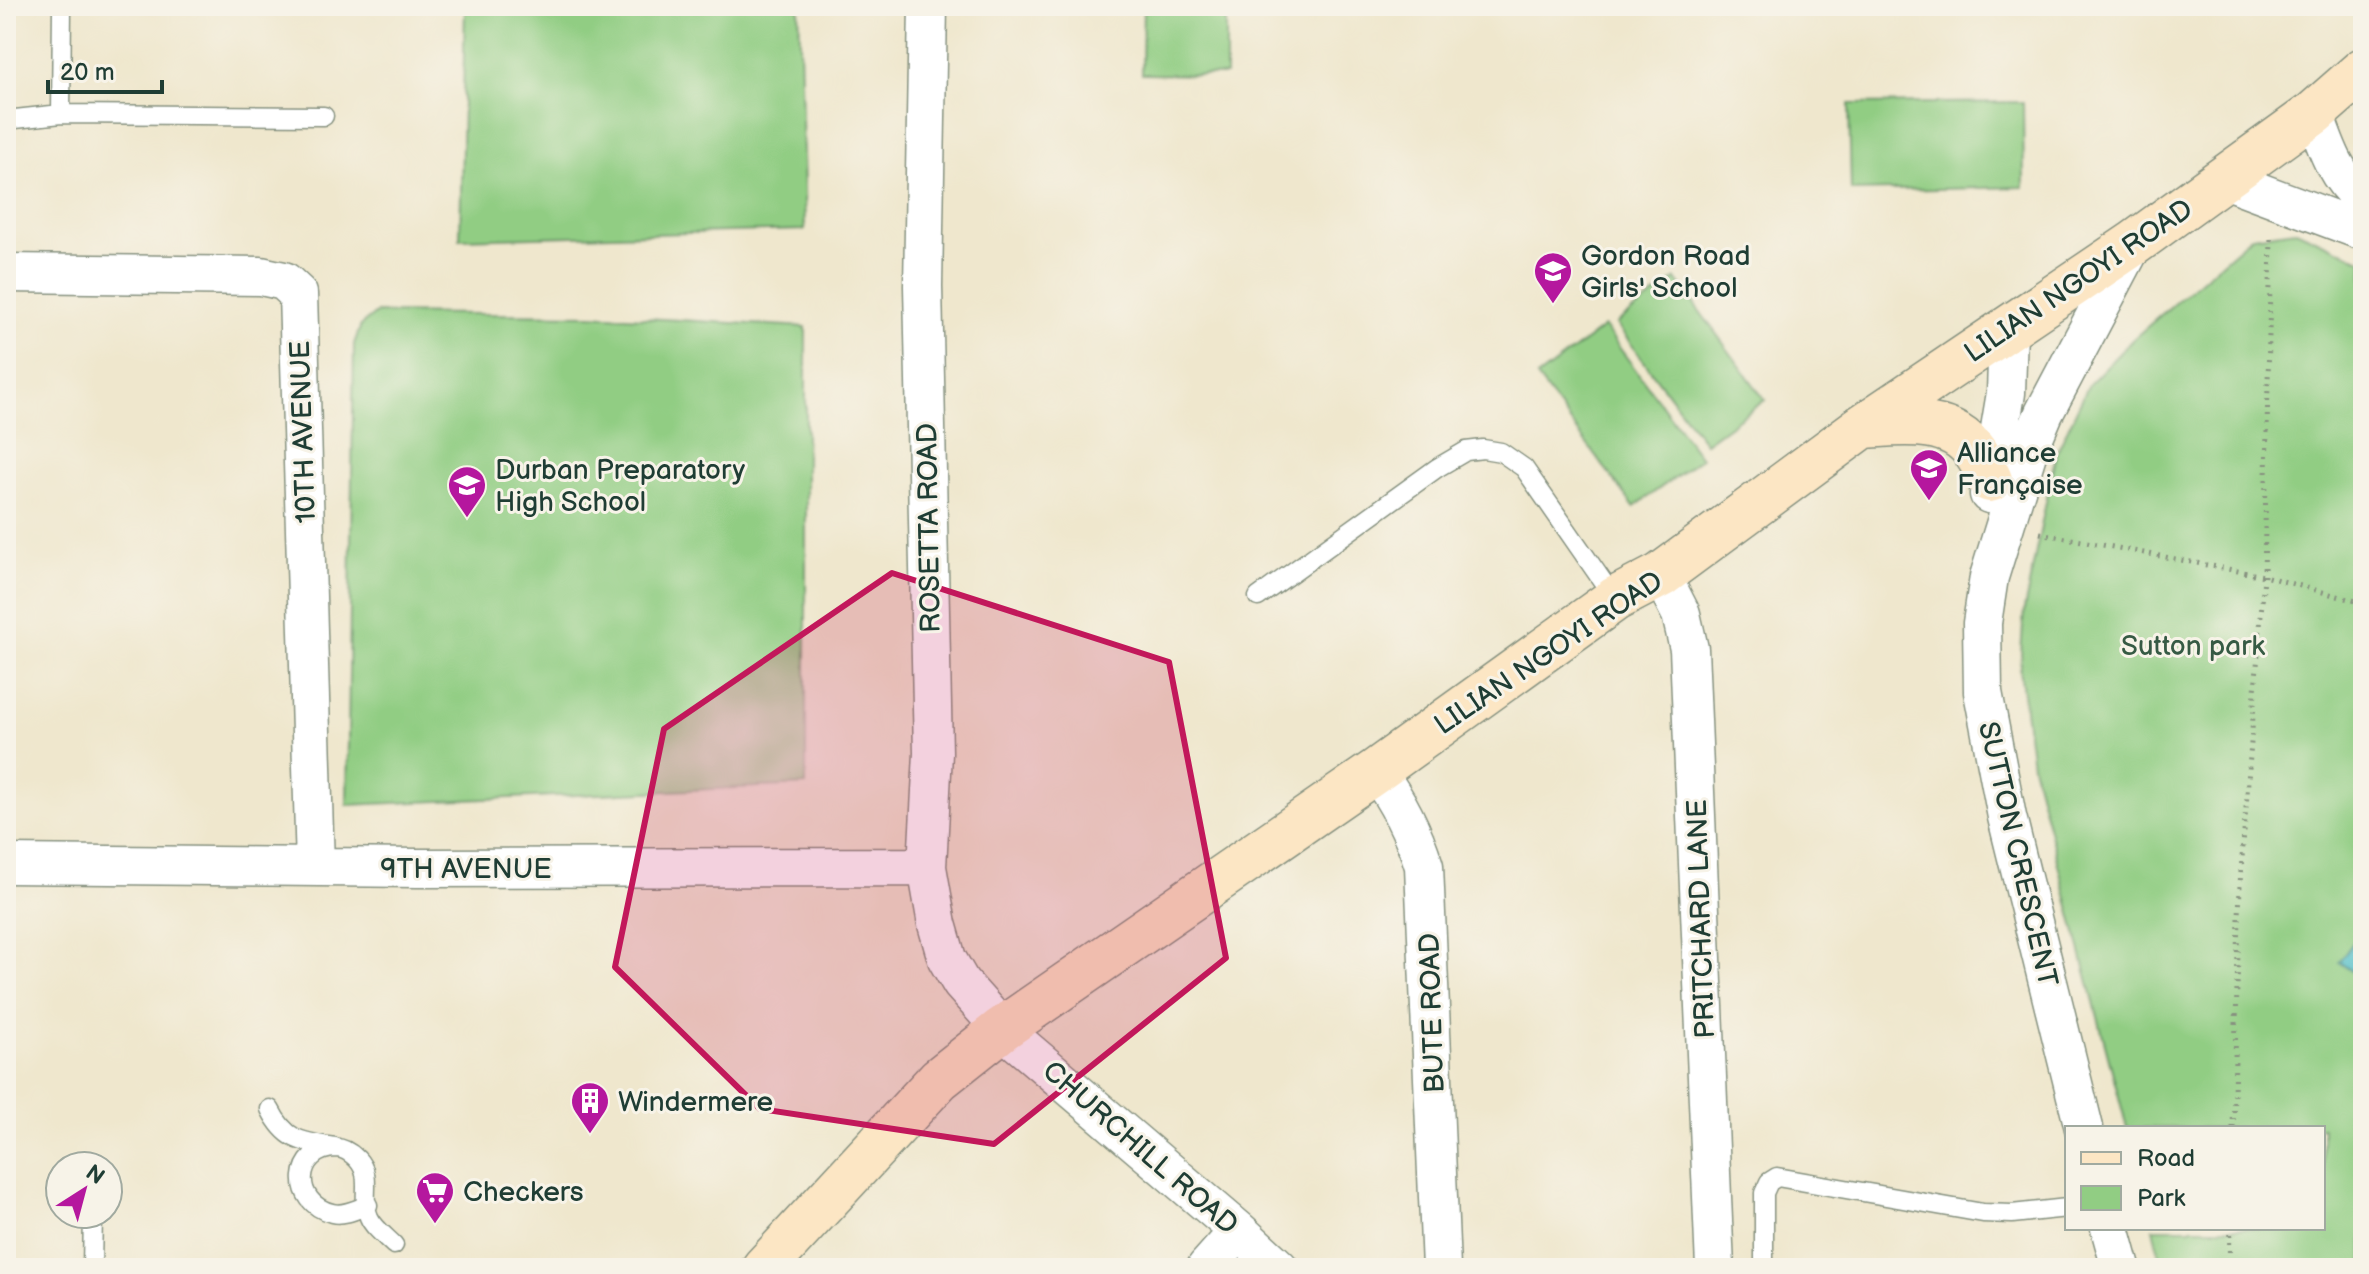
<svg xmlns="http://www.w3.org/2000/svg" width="2369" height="1274" viewBox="0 0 2369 1274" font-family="'Balsamiq Sans',sans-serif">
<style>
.green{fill:#91cd83;stroke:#58855c;stroke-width:2}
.water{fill:#51bfc9;stroke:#387e7e;stroke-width:2}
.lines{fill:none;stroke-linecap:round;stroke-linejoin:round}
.lane-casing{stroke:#879280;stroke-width:21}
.street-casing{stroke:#879280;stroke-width:41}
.secondary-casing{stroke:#879280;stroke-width:47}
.path{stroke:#879280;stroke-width:5;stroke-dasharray:2 6;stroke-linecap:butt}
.lane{stroke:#fff;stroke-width:18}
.street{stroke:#fff;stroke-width:38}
.secondary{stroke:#fce6c4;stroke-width:44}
.marked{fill:#c2185b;fill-opacity:0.2;stroke:#c2185b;stroke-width:6;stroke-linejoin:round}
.labels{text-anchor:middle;stroke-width:6;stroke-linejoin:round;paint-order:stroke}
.poi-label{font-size:28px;fill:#1f3d34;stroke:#f7f3e8;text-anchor:start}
.street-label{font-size:28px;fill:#1f3d34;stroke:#f7f3e8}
.park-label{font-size:28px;fill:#365a44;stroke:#f7f3e8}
</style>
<rect width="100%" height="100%" fill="#f7f3e8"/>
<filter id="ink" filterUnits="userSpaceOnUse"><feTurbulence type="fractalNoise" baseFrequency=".0125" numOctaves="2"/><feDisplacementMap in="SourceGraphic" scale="16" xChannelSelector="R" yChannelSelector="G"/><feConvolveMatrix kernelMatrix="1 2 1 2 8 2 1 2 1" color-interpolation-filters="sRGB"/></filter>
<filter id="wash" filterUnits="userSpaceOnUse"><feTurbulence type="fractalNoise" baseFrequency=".006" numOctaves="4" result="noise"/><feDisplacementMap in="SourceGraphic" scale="32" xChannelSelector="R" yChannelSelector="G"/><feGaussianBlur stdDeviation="1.8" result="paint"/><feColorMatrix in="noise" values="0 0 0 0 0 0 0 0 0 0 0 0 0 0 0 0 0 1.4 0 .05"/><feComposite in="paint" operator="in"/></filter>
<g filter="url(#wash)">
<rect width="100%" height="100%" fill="#efe7cd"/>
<path class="green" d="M465 6H799L805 230 460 239Z
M1143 6H1226V75L1142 74Z
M2023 102 2024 187 1851 191 1849 104Z
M2296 230 2363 261V1268H2163L2153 1228H2323V1128H2127L2032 765 2020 669 2024 610 2056 453 2089 384 2133 339 2252 236Z
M1676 279 1765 400 1705 443 1616 324Z
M376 313 591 315 806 327V785L347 805 354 344 361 325Z
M1604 327 1701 458 1634 507 1537 377Z"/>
<path class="water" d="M2363 929V979L2339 962Z"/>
</g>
<g filter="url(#ink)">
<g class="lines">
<defs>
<path id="lane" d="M61 114 62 6
M6 120 61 114 324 116
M1258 597 1437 468 1466 451 1483 449 1501 452 1524 468 1615 599
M270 1109C286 1141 301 1142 335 1147
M368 1205C357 1209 344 1216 332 1213 291 1203 294 1149 336 1148 343 1148 351 1153 357 1159 374 1177 360 1197 369 1217 373 1227 386 1237 394 1245
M92 1268 93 1214
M1764 1268V1193L1769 1182 1777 1177 1983 1213 2012 1214 2067 1208"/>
<path id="street" d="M928 6 923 286 933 753 927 867 937 924 947 959 961 983 1002 1029 1239 1231 1279 1268
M2314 113C2326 147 2335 176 2363 200
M2224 179 2363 231
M6 273 261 276 284 281 298 294 315 867
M1989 494 2006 393 2008 330
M1661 575 1681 614 1689 649 1715 1268
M1376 771C1398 801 1413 830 1424 866L1441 1268
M6 864 419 868 927 867
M2084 1128 2007 817 1983 692 1982 623 1989 577 2028 451 2044 413 2133 244
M2110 1228 2121 1268
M1206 1268 1239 1231"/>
<path id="secondary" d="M1863 426C1900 424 1950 416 1975 452 1981 460 1986 471 1990 480
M764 1268 939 1079 1002 1029 1376 771 1615 599 1661 575 1863 426 2133 244 2314 113 2363 70"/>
</defs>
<use href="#lane" class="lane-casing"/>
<use href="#street" class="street-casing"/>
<use href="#secondary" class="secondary-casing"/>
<path class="path" d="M2040 533 2264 576 2363 603
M2233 1128 2240 884 2264 576 2271 238
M2229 1268 2230 1228"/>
<use href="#lane" class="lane"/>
<use href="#street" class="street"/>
<use href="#secondary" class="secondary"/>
</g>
</g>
<path class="marked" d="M892 573 1169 662 1226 958 994 1144 760 1109 615 967 664 729Z"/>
<defs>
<symbol id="school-pin" viewBox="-11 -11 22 30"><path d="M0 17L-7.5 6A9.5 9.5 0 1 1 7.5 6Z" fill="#b5179e" stroke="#f7f3e8"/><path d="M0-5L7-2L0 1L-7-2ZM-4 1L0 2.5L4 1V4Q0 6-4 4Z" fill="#fff"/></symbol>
<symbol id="building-pin" viewBox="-11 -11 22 30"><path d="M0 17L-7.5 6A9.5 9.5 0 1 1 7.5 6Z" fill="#b5179e" stroke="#f7f3e8"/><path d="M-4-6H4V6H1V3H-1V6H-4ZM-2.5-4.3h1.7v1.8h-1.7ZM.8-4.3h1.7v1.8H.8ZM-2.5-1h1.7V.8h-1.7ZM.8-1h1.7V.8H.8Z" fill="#fff"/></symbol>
<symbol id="supermarket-pin" viewBox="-11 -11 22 30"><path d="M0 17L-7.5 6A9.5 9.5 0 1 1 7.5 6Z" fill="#b5179e" stroke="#f7f3e8"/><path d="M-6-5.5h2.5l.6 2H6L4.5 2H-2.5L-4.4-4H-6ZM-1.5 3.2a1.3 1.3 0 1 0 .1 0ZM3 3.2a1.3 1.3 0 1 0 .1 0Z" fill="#fff"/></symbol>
</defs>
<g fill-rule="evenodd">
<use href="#school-pin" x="1531" y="249" width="44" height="60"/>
<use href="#school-pin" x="1907" y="446" width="44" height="60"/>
<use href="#school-pin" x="445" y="463" width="44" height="60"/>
<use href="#building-pin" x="568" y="1079" width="44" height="60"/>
<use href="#supermarket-pin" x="413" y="1169" width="44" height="60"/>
</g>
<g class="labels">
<g class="poi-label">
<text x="1581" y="265">Gordon Road<tspan x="1581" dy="32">Girls' School</tspan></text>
<text x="1957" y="462">Alliance<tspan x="1957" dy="32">Française</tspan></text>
<text x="495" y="479">Durban Preparatory<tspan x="495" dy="32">High School</tspan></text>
<text x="618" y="1111">Windermere</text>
<text x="463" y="1201">Checkers</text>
</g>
<g class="street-label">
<text transform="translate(2078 280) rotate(-34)" y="10">LILIAN NGOYI ROAD</text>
<text transform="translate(302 432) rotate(-92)" y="10">10TH AVENUE</text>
<text transform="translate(928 528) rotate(-91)" y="10">ROSETTA ROAD</text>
<text transform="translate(1548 652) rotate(-34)" y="10">LILIAN NGOYI ROAD</text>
<text transform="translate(2019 854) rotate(77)" y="10">SUTTON CRESCENT</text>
<text x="466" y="878">9TH AVENUE</text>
<text transform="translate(1700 919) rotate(-92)" y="10">PRITCHARD LANE</text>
<text transform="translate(1431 1013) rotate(-92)" y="10">BUTE ROAD</text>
<text transform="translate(1141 1147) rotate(41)" y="10">CHURCHILL ROAD</text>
</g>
<g class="park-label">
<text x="2193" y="655">Sutton park</text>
</g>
</g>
<rect width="2369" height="1274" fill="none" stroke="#f7f3e8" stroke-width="32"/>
<rect x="2065" y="1126" width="260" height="104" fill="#f7f3e8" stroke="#a1aaa0" stroke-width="2"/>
<rect x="2081" y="1152" width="40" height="12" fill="#fce6c4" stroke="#a1aaa0" stroke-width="2"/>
<text x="2137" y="1166" font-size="24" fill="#1f3d34">Road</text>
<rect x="2081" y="1186" width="40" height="24" fill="#91cd83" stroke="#a1aaa0" stroke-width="2"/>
<text x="2137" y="1206" font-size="24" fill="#1f3d34">Park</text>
<g transform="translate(84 1190) rotate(36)"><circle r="38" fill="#f7f3e8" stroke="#a1aaa0" stroke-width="2"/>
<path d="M0-6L14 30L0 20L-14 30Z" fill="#b5179e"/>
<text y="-12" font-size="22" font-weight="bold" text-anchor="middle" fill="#1f3d34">N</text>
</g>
<path d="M48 80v12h114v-12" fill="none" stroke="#1f3d34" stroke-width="4"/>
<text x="60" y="80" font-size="24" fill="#1f3d34" stroke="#f7f3e8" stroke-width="6" paint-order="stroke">20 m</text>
</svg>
